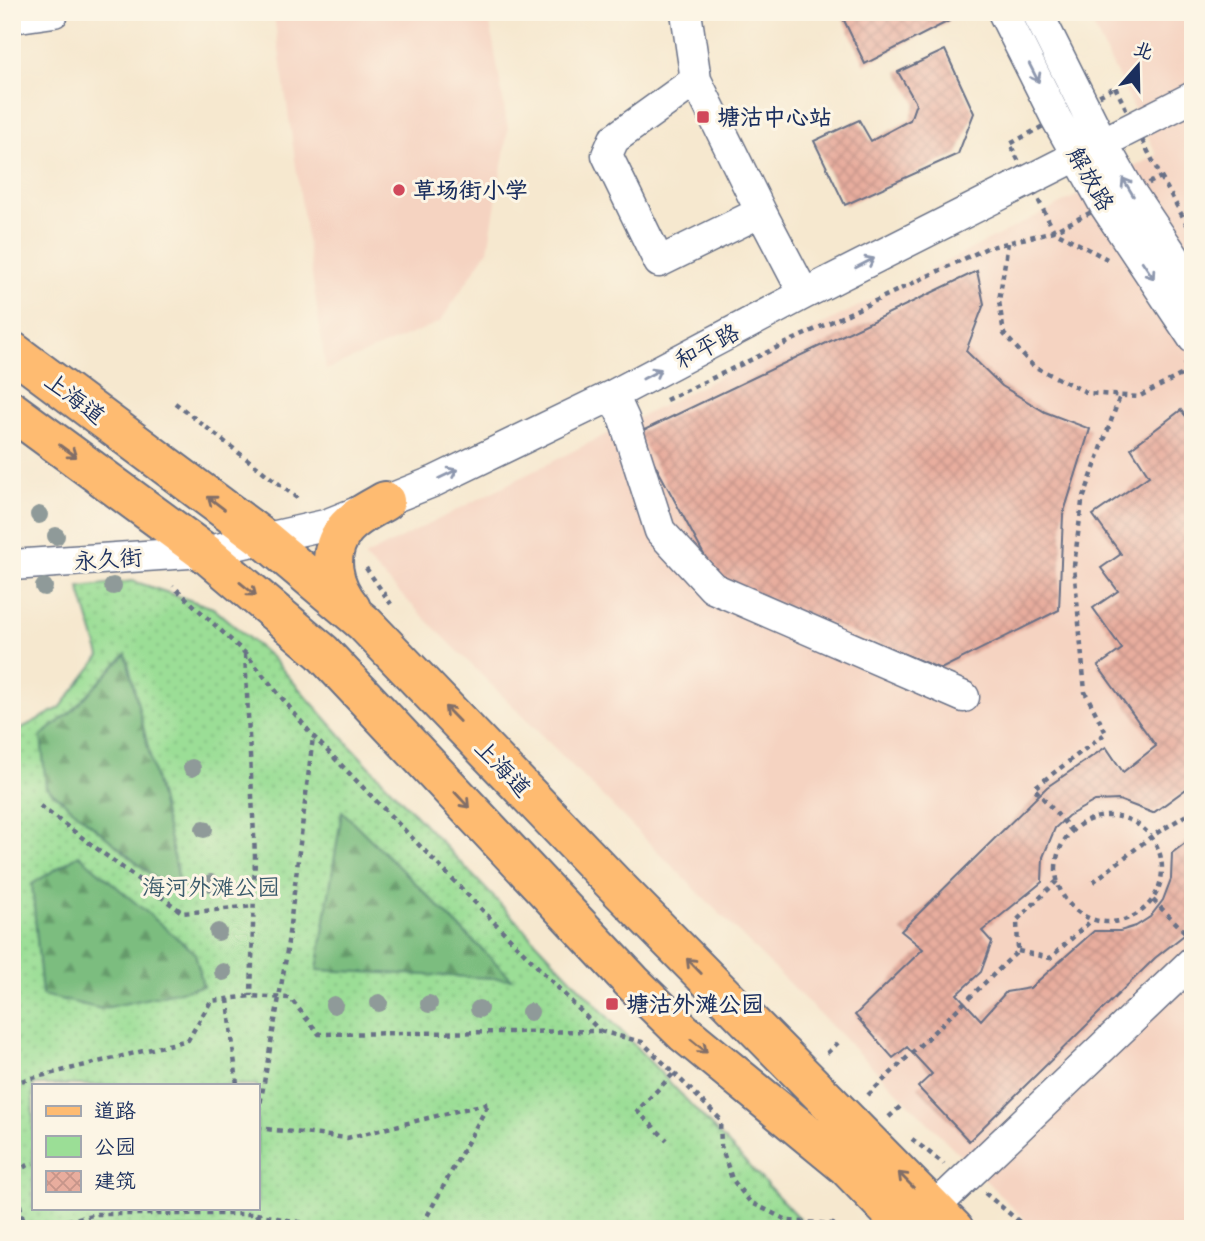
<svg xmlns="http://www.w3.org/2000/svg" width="1205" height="1241" viewBox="0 0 1205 1241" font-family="'Gochi Hand','LXGW WenKai TC',sans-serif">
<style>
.built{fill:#f5d3c1}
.green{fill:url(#green-dots);stroke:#5b867a;stroke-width:2;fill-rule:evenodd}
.forest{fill:url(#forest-firs);stroke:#4c766e;stroke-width:2}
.building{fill:url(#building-cross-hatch)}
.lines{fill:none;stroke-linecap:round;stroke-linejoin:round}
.minor-casing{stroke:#687086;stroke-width:33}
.major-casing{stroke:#687086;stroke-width:42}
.path{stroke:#687086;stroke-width:4.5;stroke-dasharray:5 5;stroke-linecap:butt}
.minor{stroke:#fff;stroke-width:30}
.major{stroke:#febb71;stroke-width:38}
.tree{fill:#8f9a99}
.oneway{stroke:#8d97ae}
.oneway2{stroke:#816e67}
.poi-dot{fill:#d1495b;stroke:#fcf5e5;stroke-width:2.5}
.labels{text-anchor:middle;stroke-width:6;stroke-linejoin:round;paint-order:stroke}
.poi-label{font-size:23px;font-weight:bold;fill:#1b2f5e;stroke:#fcf5e5;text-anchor:start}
.street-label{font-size:23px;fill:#1b2f5e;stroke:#fcf5e5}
.park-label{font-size:23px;fill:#3b5b6c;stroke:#fcf5e5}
</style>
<defs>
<pattern id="green-dots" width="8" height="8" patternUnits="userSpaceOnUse" patternTransform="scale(1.75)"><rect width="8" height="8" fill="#9bde96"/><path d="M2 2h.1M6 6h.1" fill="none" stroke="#85bf84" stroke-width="1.8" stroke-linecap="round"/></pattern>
<pattern id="forest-firs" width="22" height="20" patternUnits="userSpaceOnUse" patternTransform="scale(1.75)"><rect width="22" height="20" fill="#7cbd7f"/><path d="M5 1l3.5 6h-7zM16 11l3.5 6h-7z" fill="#659a6b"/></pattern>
<pattern id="building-cross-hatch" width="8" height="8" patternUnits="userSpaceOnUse" patternTransform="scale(1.75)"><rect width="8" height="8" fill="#e8ad9e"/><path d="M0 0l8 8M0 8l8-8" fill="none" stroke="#c6958a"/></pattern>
</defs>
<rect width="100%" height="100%" fill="#fcf5e5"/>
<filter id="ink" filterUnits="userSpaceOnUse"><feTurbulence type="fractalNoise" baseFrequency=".0143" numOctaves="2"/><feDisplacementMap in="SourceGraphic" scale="14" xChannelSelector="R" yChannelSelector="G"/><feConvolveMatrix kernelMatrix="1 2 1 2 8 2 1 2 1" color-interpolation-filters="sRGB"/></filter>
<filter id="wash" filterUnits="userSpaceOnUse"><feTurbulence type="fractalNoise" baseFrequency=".00686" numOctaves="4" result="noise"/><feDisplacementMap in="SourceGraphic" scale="28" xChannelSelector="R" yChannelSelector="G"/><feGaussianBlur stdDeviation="1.57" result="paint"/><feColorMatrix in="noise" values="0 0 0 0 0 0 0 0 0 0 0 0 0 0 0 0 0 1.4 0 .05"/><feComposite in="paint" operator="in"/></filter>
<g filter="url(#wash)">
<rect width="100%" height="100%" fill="#f6e8cf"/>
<path class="built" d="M306 12H488L508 129 488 250 440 322 326 370 274 16Z
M1086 12H1193V1229H1034L364 557 1157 155Z"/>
<path class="green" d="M133 581 213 608 272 658 350 746 809 1229H12V733L60 708 100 656 79 587ZM33 1085H257V1208H33Z"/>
<path class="forest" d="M126 654 177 870 179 898 46 787 41 736 72 711Z
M342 811 512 979 317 970Z
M79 855 195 953 203 986 101 1009 42 995 32 884Z"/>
<g id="blocks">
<path class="building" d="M840 12H945L949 21 865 64Z
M945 50 974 113 958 154 845 205 814 141 859 120 871 141 910 120 916 103 898 72Z
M977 271 984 304 966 351 1002 386 1045 412 1090 429 1063 515 1059 610 941 669 716 577 638 433Z
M1181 410 1193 426V784L1153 813 1119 800 1095 801 1068 816 1055 828 1043 857 1042 882 982 931 992 942 981 972 957 994 981 1020 1006 992 1030 988 1094 931H1120L1136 926 1150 917 1163 900 1171 879 1172 853 1193 837V928L1155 958 969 1141 918 1087 932 1074 907 1047 893 1058 855 1015 923 949 901 931 1047 787 1106 747 1123 772 1156 746 1098 666 1122 649 1093 608 1118 591 1101 568 1121 554 1093 515 1149 476 1131 448Z"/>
</g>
</g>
<g filter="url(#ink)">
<use href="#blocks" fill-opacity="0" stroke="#687086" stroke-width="2"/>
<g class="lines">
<defs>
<path id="minor" d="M686 12 696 80 761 212 659 262 607 155 614 139 696 80
M1003 12 1056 118 1105 206 1193 338
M1037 12 1102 142 1131 193 1193 285
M12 18 54 12
M761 212 804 294
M613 395 624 419 660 531 713 588 964 697
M12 565 204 552 325 525 435 481 613 395 804 294 1193 97
M934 1208 1193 961"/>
<path id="major" d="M12 351 263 538 364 623 613 883 954 1229
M12 411 204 552 322 652 632 982 684 1033 846 1166 907 1229
M351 608C333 586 325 555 344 530 354 517 371 509 385 501"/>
</defs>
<use href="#minor" class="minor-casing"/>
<use href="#major" class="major-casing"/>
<path class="path" d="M1115 87 1161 177 1054 231 1010 144Z
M1161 177 1189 228
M1008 243 999 301 1004 334 1033 366 1088 393 1138 397 1189 371
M1184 363 1193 377
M666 400 987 248 1054 231 1107 259
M175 403 297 498
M366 568 391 604
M245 654 255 856 251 996
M40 806 183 913 254 906
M1056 869a53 53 0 1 1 106 0a53 53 0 1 1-106 0Z
M1072 831 1034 788 1106 733 1085 692 1074 566 1082 502 1120 396
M1093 882 1152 836 1193 811
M1153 900 1190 937
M1018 951 1050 958 1092 920
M228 999 237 1085
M600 1031 642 1042 674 1073 637 1111 667 1140
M827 1053 840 1041
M674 1073 720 1119 721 1146 732 1179 750 1202 789 1221 833 1224 837 1229
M12 1083 188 1040 211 1001 251 996 290 998 319 1034 600 1031 313 736 245 653 173 586
M868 1095 1018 951 1017 920 1057 881
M889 1117 903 1104
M257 1122 286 958 313 737
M257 1128 347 1138 489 1103 420 1229
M912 1139 944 1164
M985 1193 1028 1229
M256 1214 266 1229
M25 1229 13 1172 33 1163
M28 1229 97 1214H256L336 1229"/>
<use href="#minor" class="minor"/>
<use href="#major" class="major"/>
</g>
<g class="tree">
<circle cx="39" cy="515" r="9"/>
<circle cx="56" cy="536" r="9"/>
<circle cx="113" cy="586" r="9"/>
<circle cx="44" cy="587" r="9"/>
<circle cx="192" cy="768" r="9"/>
<circle cx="204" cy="829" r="9"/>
<circle cx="211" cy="883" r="9"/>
<circle cx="218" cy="932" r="9"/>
<circle cx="223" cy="972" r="9"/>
<circle cx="379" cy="1003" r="9"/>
<circle cx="429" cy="1004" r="9"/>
<circle cx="334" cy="1005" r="9"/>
<circle cx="479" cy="1009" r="9"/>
<circle cx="530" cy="1012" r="9"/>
</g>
<defs><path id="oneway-shaft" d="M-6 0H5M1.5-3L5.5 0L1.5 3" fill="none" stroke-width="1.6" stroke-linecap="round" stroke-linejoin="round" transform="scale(1.75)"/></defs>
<g class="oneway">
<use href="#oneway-shaft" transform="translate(1034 73) rotate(63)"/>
<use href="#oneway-shaft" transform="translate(1128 187) rotate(-121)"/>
<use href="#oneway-shaft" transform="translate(865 263) rotate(-27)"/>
<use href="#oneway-shaft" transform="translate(1148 270) rotate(56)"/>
<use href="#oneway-shaft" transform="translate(652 374) rotate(-28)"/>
<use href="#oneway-shaft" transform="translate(448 474) rotate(-26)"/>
</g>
<g class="oneway2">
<use href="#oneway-shaft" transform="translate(68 451) rotate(36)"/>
<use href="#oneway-shaft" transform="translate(216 503) rotate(-143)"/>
<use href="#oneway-shaft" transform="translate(248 589) rotate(39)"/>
<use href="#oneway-shaft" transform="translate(452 714) rotate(-134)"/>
<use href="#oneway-shaft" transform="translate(462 800) rotate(47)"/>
<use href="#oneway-shaft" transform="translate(694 966) rotate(-134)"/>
<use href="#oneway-shaft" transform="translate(699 1046) rotate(39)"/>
<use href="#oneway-shaft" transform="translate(906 1180) rotate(-135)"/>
</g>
</g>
<g class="poi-dot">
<rect x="696" y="110" width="14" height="14" rx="3.5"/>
<circle cx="399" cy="190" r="7"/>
<rect x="605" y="997" width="14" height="14" rx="3.5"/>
</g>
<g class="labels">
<g class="poi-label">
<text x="717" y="125">塘沽中心站</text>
<text x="413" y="198">草场街小学</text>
<text x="626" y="1012">塘沽外滩公园</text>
</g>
<g class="street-label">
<text transform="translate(1091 179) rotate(60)" y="8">解放路</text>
<text transform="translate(707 346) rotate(-28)" y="8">和平路</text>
<text transform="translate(75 398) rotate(37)" y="8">上海道</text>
<text transform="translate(108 559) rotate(-4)" y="8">永久街</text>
<text transform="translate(503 768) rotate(46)" y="8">上海道</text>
</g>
<g class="park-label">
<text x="211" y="895">海河外滩公园</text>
</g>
</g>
<rect width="1205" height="1241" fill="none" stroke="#fcf5e5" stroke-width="42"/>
<rect x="32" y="1084" width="228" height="126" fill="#fcf5e5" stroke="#a2a6af" stroke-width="2"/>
<rect x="46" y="1106" width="35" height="10" fill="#febb71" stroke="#a2a6af" stroke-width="2"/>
<text x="94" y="1118" font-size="21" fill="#1b2f5e">道路</text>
<rect x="46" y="1136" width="35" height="21" fill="#9bde96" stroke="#a2a6af" stroke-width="2"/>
<text x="94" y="1154" font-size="21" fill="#1b2f5e">公园</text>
<rect x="46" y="1171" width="35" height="21" fill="url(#building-cross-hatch)" stroke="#a2a6af" stroke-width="2"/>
<text x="94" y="1188" font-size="21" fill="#1b2f5e">建筑</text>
<g transform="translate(1138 66) rotate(20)" stroke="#fcf5e5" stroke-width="5" paint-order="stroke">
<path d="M0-5L12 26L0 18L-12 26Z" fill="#1b2f5e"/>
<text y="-10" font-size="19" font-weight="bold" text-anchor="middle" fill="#1b2f5e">北</text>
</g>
</svg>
